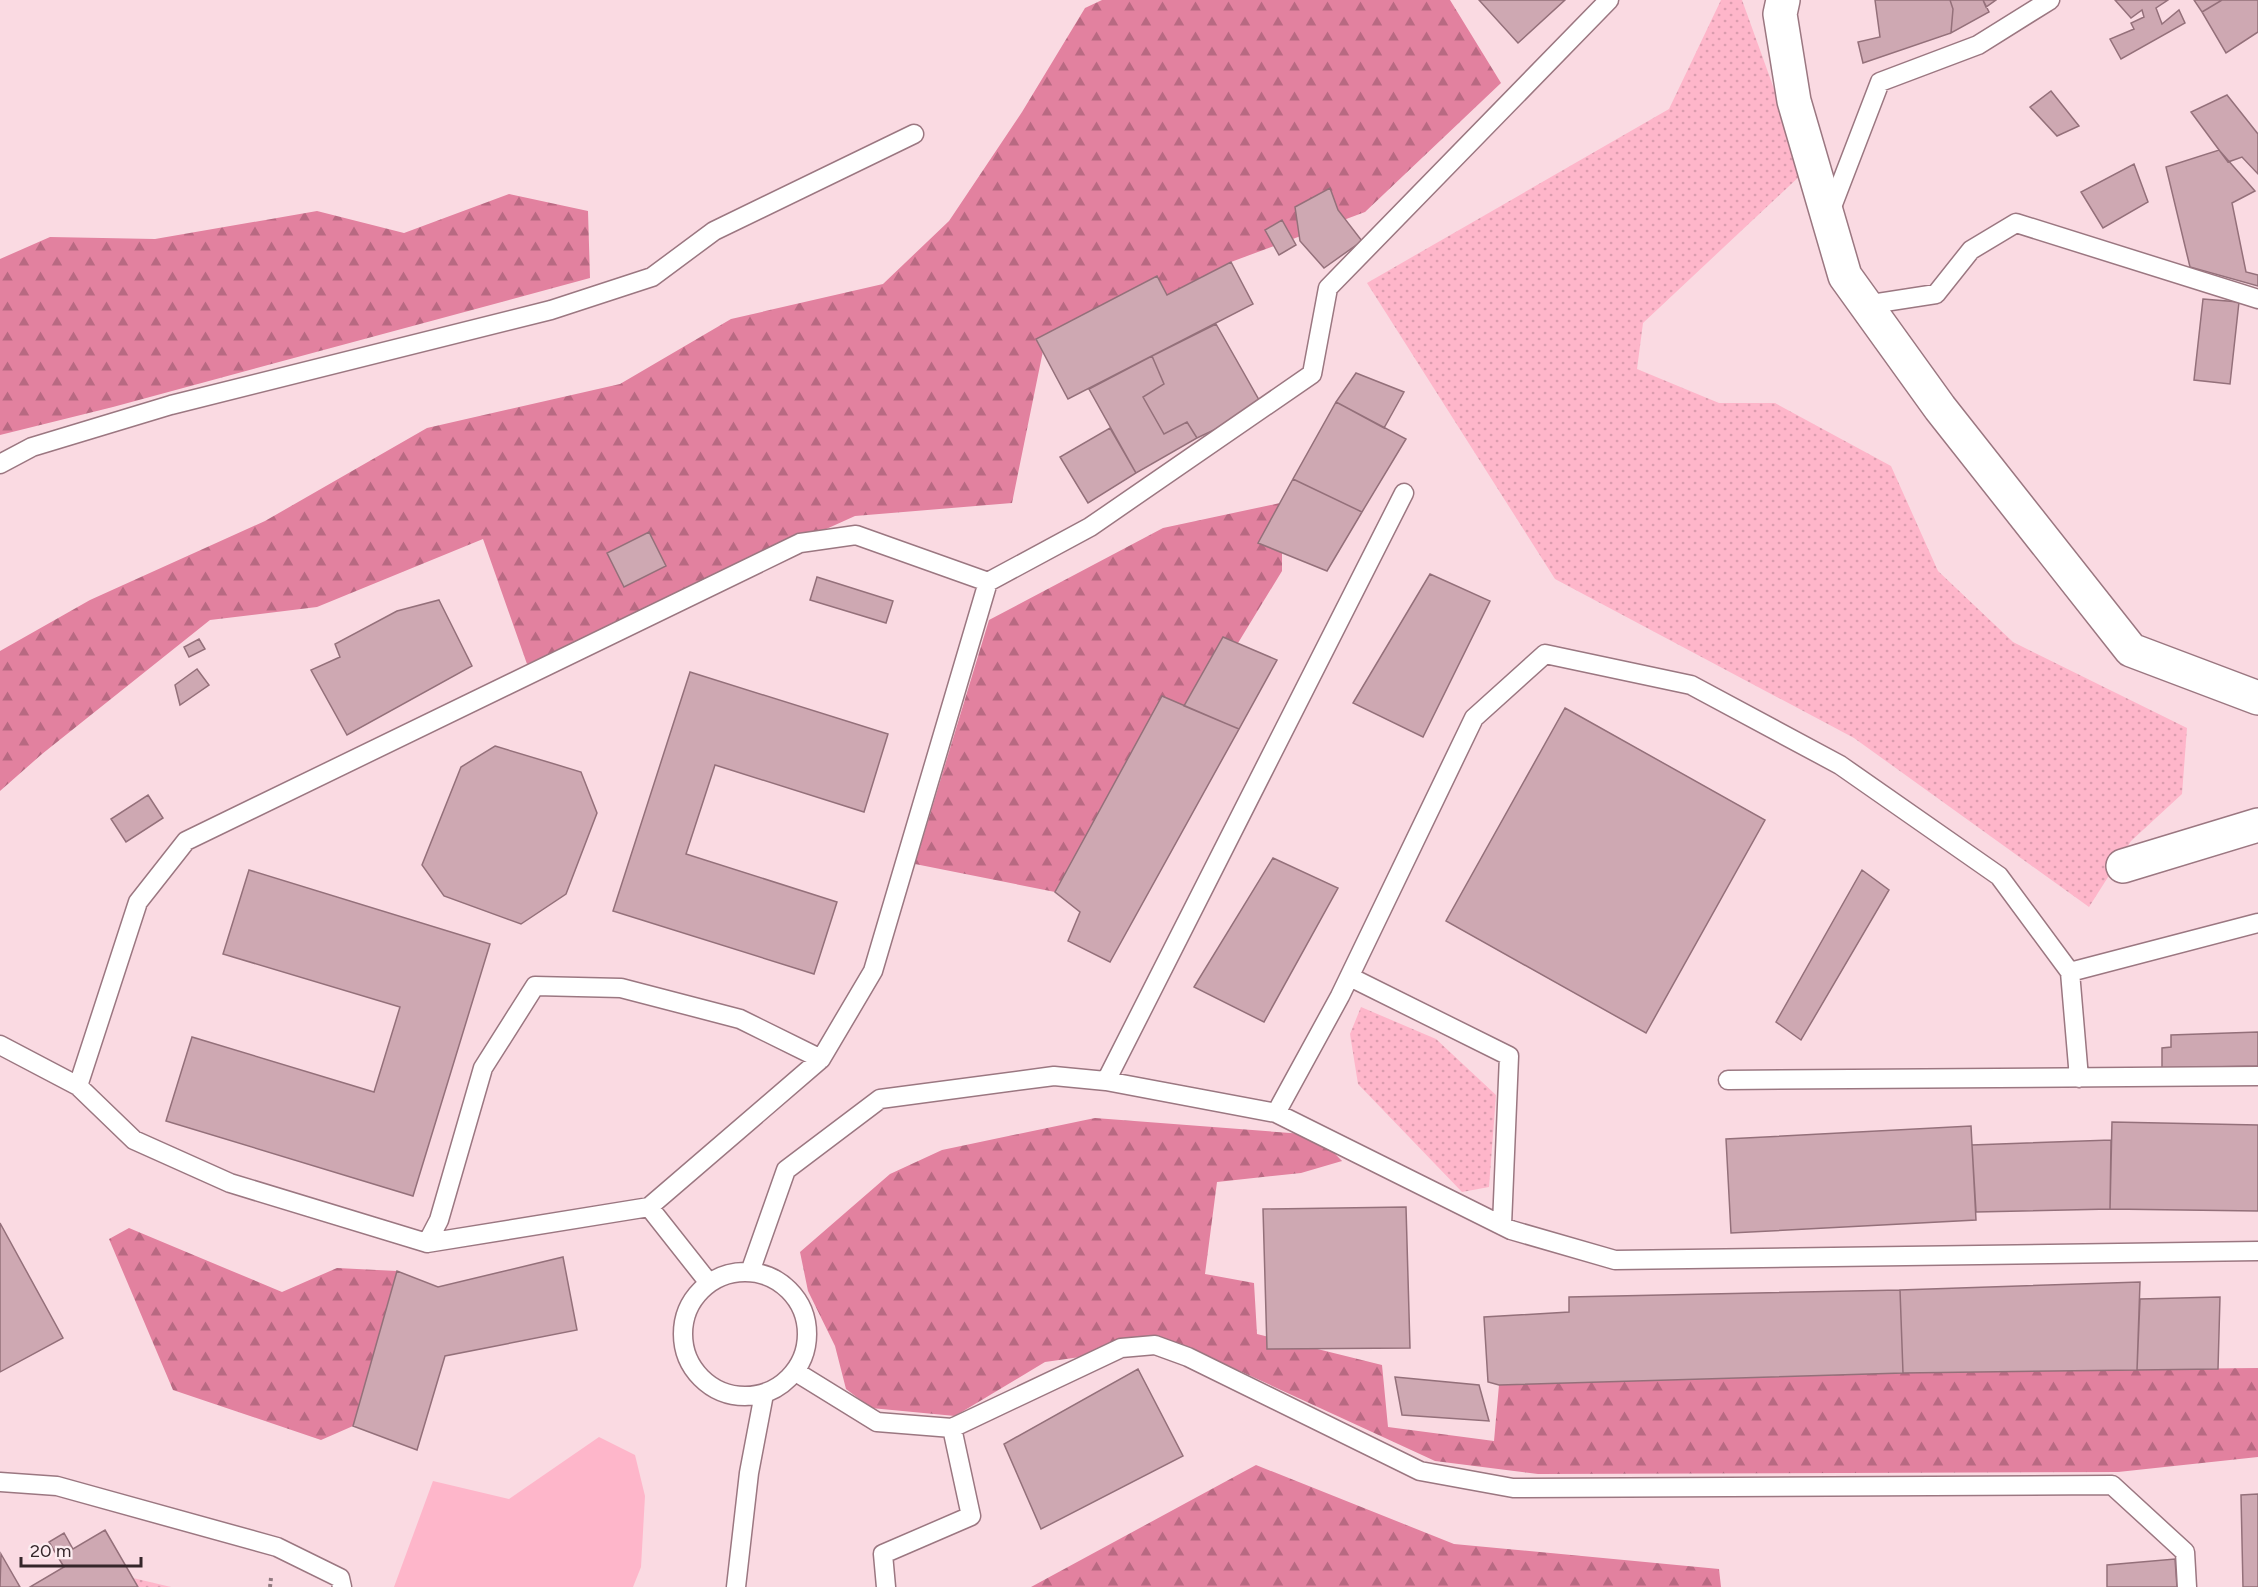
<svg xmlns="http://www.w3.org/2000/svg" width="2258" height="1587" viewBox="0 0 2258 1587" font-family="Figtree,sans-serif">
<style>
.grass{fill:url(#grass-dots)}
.forest{fill:url(#forest-firs)}
.green{fill:#feb6ca}
.building{fill:#cea8b2;stroke:#94707a;stroke-width:1.5}
.lines{fill:none;stroke-linecap:round;stroke-linejoin:round}
.lane-casing{stroke:#9b7781;stroke-width:21}
.street-casing{stroke:#9b7781;stroke-width:36}
.path{stroke:#917a80;stroke-width:4;stroke-dasharray:3 3;stroke-linecap:butt}
.lane{stroke:#fff;stroke-width:18}
.street{stroke:#fff;stroke-width:33}
</style>
<defs>
<pattern id="grass-dots" width="8" height="8" patternUnits="userSpaceOnUse" patternTransform="scale(1.5)"><rect width="8" height="8" fill="#feb6ca"/><path d="M2 2h.1M6 6h.1" fill="none" stroke="#da9cae" stroke-width="1.8" stroke-linecap="round"/></pattern>
<pattern id="forest-firs" width="22" height="20" patternUnits="userSpaceOnUse" patternTransform="scale(1.5)"><rect width="22" height="20" fill="#e2819f"/><path d="M5 1l3.5 6h-7zM16 11l3.5 6h-7z" fill="#b86982"/></pattern>
</defs>
<rect width="100%" height="100%" fill="#fadae2"/>
<path class="grass" d="M1721 0H1742L1804 172 1643 323 1637 369 1719 403H1775L1891 466 1938 571 2013 642 2187 728 2182 794 2131 841 2089 907 1854 738 1555 579 1367 283 1669 109Z
M1361 1007 1436 1039 1496 1095 1489 1187 1462 1192 1358 1084 1350 1034Z
M133 1578 171 1587H138Z"/>
<path class="forest" d="M1102 0H1450L1501 83 1365 212 1231 262 1167 295 1045 341 1012 503 855 516 527 664 483 539 317 607 210 620 42 754 0 791V651L90 600 265 521 427 428 620 384 731 319 883 284 949 221 1022 112 1085 8Z
M509 194 588 211 590 278 113 407 0 435V259L50 237 155 239 317 211 404 233Z
M1280 503 1258 543 1282 553V571L1238 643 1223 637 1184 706 1055 892 915 864 989 620 1163 528Z
M1095 1118 1317 1135 1342 1161 1301 1173 1217 1182 1205 1274 1254 1283 1257 1334 1382 1365 1388 1427 1494 1441 1499 1385 1949 1371 2258 1368V1457L2118 1472 1538 1474 1435 1461 1179 1343 1045 1362 955 1416 871 1408 846 1389 835 1346 808 1291 800 1252 890 1174 942 1150Z
M129 1228 282 1292 337 1268 397 1271 353 1426 321 1440 173 1390 109 1239Z
M1256 1465 1454 1544 1719 1569 1721 1587H1031Z"/>
<path class="green" d="M599 1437 635 1455 645 1496 641 1567 633 1587H394L433 1481 509 1499Z"/>
<path class="building" d="M1479 0H1565L1518 43Z
M1875 0H1950L1953 9 1951 33 1863 63 1858 42 1880 37Z
M1950 0H1983L1989 12 1951 33 1953 9Z
M1983 0H1996L1986 7Z
M2115 0H2168L2156 8 2162 24 2179 10 2185 23 2121 59 2110 39 2134 29 2131 23 2144 17 2142 10 2131 18Z
M2194 0H2222L2202 12Z
M2222 0H2258V32L2226 53 2202 12Z
M2051 91 2079 126 2057 136 2030 107Z
M2227 95 2258 134V174L2242 157 2228 162 2191 112Z
M2219 150 2255 191 2232 203 2246 272 2258 275V286L2190 267 2166 167Z
M2134 164 2148 202 2103 228 2081 192Z
M1330 188 1338 210 1362 241 1324 268 1300 241 1295 207Z
M1282 220 1296 245 1279 255 1265 230Z
M1231 262 1253 304 1068 399 1036 339 1157 276 1167 295Z
M2203 299 2239 302 2230 384 2194 380Z
M1216 324 1263 407 1197 438 1187 422 1164 434 1143 397 1164 384 1152 356Z
M1152 356 1164 384 1143 397 1164 434 1187 422 1197 438 1136 473 1089 389Z
M1356 373 1404 392 1384 428 1336 402Z
M1336 402 1406 439 1362 512 1293 479Z
M1110 428 1136 473 1088 503 1060 457Z
M1293 479 1362 512 1327 571 1258 543Z
M649 532 666 566 624 587 607 553Z
M1430 574 1490 601 1423 737 1353 703Z
M817 577 893 601 886 623 810 600Z
M439 600 472 666 347 735 311 670 340 657 335 644 397 611Z
M1223 637 1277 660 1239 729 1184 706Z
M199 639 205 649 189 657 184 647Z
M197 669 209 685 180 705 175 685Z
M690 672 888 734 864 812 715 765 686 854 837 902 814 974 613 911Z
M1162 696 1239 729 1110 962 1068 941 1080 912 1055 892Z
M1565 708 1765 820 1646 1033 1446 921Z
M495 746 581 772 597 813 566 894 521 924 444 896 422 865 461 767Z
M148 795 163 818 126 842 111 819Z
M1273 858 1338 888 1264 1022 1194 987Z
M249 870 490 944 413 1196 166 1121 192 1037 374 1092 400 1007 223 954Z
M1862 870 1889 890 1801 1040 1776 1022Z
M2258 1032V1066L2162 1068V1048L2171 1047V1035Z
M2112 1122 2258 1125V1211L2110 1209Z
M1971 1126 1976 1220 1731 1233 1726 1139Z
M2111 1140 2110 1209 1976 1212 1972 1145Z
M1406 1207 1410 1348 1267 1349 1263 1209Z
M0 1223 63 1338 0 1372Z
M563 1257 577 1330 445 1356 417 1450 353 1426 397 1271 438 1287Z
M2140 1282 2137 1370 1903 1373 1900 1290Z
M1900 1290 1903 1373 1499 1385 1488 1382 1484 1317 1569 1312V1297Z
M2220 1297 2218 1369 2137 1370 2140 1299Z
M1138 1369 1183 1456 1041 1529 1004 1444Z
M1395 1377 1479 1385 1489 1421 1402 1415Z
M2258 1494V1587H2243L2241 1495Z
M105 1530 138 1587H30L64 1567 49 1542 64 1533 73 1549Z
M1 1554 20 1587H0Z
M2175 1559 2177 1587H2107V1565Z"/>
<g class="lines">
<defs>
<path id="lane" d="M1830 212 1880 82 1978 45 2050 0
M1865 305 1936 294 1971 250 2016 223 2258 299
M0 464 32 447 171 405 551 310 652 277 714 231 914 134
M2070 972 2258 923
M1350 977 1509 1056 1502 1225
M0 1045 78 1086 134 1140 230 1183 427 1243 649 1207 821 1059 873 971 988 582 1090 527 1312 374 1328 288 1609 0
M1728 1080 2258 1076
M1106 1081 1404 493
M78 1086 138 902 186 841 800 543 856 535 988 582
M1276 1113 1340 996 1474 718 1545 654 1691 685 1840 765 1999 876 2070 972 2079 1078
M649 1207 709 1283
M427 1243 439 1220 483 1068 535 986 621 988 740 1019 821 1059
M683 1334a62 62 0 1 1 124 0a62 62 0 1 1-124 0Z
M750 1272 786 1170 880 1099 1054 1076 1106 1081 1276 1113 1511 1230 1615 1260 2258 1251
M796 1372 877 1422 952 1428 1121 1348 1155 1345 1188 1357 1420 1471 1513 1488 2112 1485 2185 1552 2187 1587
M0 1482 57 1486 277 1547 340 1578 342 1587
M736 1587 749 1473 764 1394
M886 1587 883 1554 971 1516 952 1428"/>
<path id="street" d="M1783 0 1780 14 1794 101 1845 276 1940 408 2131 650 2258 698
M2123 866 2258 825"/>
</defs>
<use href="#lane" class="lane-casing"/>
<use href="#street" class="street-casing"/>
<path class="path" d="M270 1587 271 1578"/>
<use href="#lane" class="lane"/>
<use href="#street" class="street"/>
</g>
<path d="M21 1557v9h120v-9" fill="none" stroke="#35262a" stroke-width="3"/>
<text x="30" y="1557" font-size="18" fill="#35262a" stroke="#fcecf0" stroke-width="4.5" paint-order="stroke">20 m</text>
</svg>
